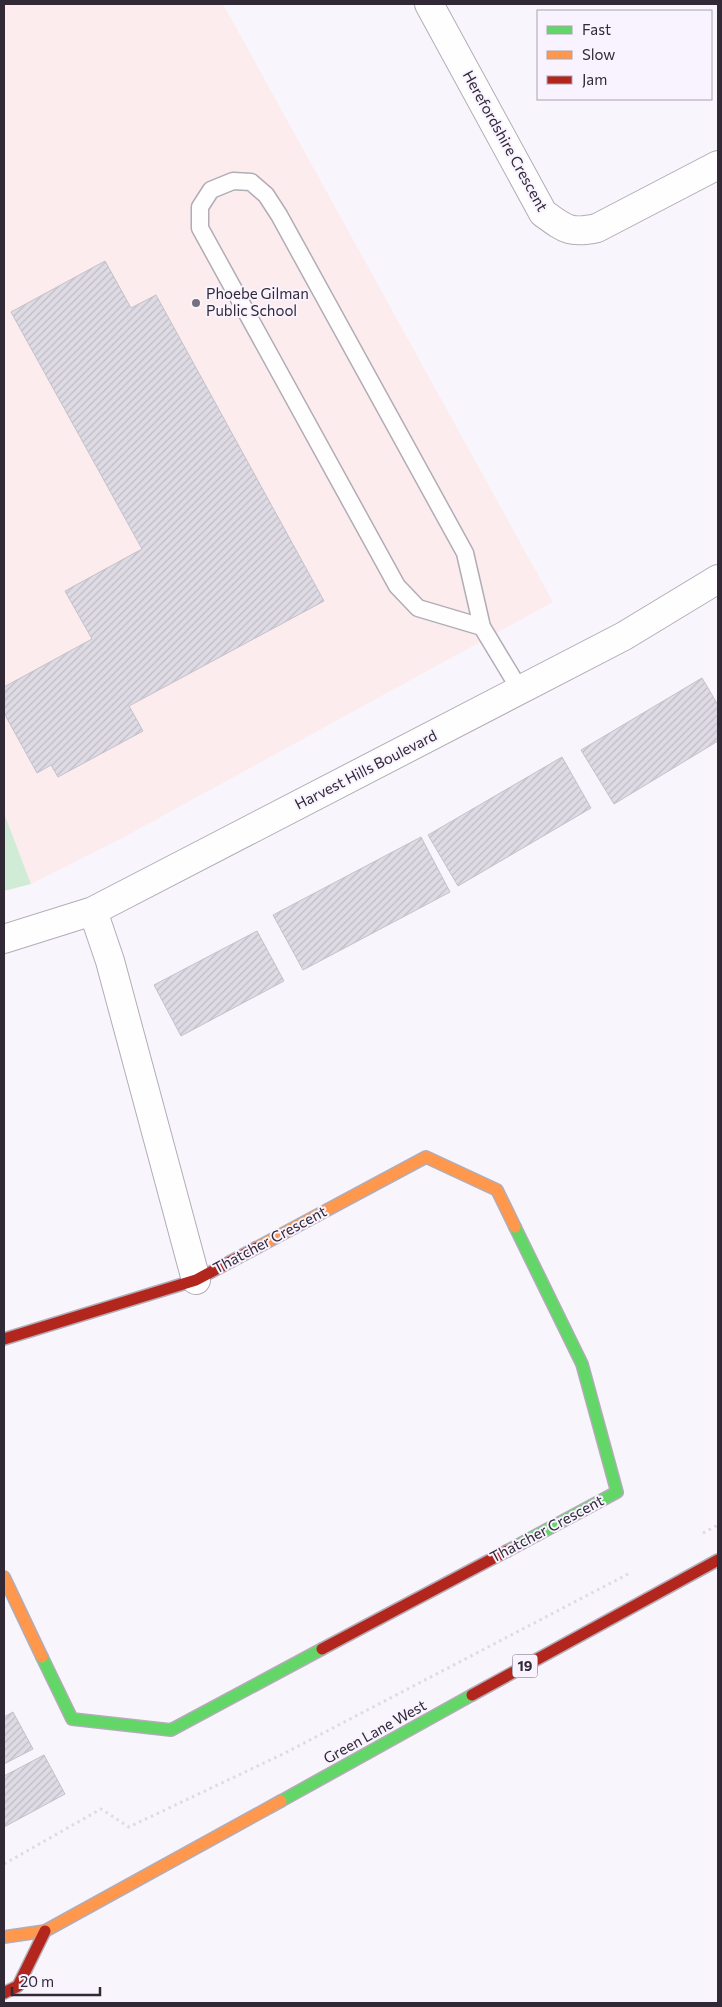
<svg xmlns="http://www.w3.org/2000/svg" width="722" height="2007" viewBox="0 0 722 2007" font-family="Commissioner,sans-serif">
<style>
.education{fill:#fceced}
.park{fill:#d1ecd6}
.building{fill:url(#building-hatch);stroke:#c4c1ca}
.lines{fill:none;stroke-linecap:round;stroke-linejoin:round}
.lane-casing{stroke:#b2acb6;stroke-width:19}
.street-casing{stroke:#b2acb6;stroke-width:30}
.fast-casing{stroke:#b2acb6;stroke-width:14}
.slow-casing{stroke:#b2acb6;stroke-width:14}
.jam-casing{stroke:#b2acb6;stroke-width:14}
.path{stroke:#dedcde;stroke-width:3;stroke-dasharray:2.5 4;stroke-linecap:butt}
.lane{stroke:#fefeff;stroke-width:16}
.street{stroke:#fefeff;stroke-width:28}
.fast{stroke:#63d668;stroke-width:11}
.slow{stroke:#ff974d;stroke-width:11}
.jam{stroke:#b3261e;stroke-width:11}
.poi-dot{fill:#77707b;stroke:#f9f2ff;stroke-width:2}
.labels{text-anchor:middle;stroke-width:4;stroke-linejoin:round;paint-order:stroke}
.shield{fill:#f9f2ff;stroke:#6d6572;stroke-width:1}
.shield-label{font-size:14px;font-weight:bold;fill:#312936}
.street-label{font-size:15px;fill:#312936;stroke:#f9f2ff}
.poi-label{font-size:15px;fill:#312936;stroke:#f9f2ff;text-anchor:start}
</style>
<defs>
<pattern id="building-hatch" width="6" height="6" patternUnits="userSpaceOnUse" patternTransform="scale(1.25)"><rect width="6" height="6" fill="#dedbe5"/><path d="M-1 1l2-2M0 6l6-6M5 7l2-2" fill="none" stroke="#bfbcc5"/></pattern>
</defs>
<rect width="100%" height="100%" fill="#f9f5fc"/>
<path class="education" d="M4 4H223L553 602 124 837 31 884 4 813Z"/>
<path class="park" d="M4 813 31 884 4 891Z"/>
<path class="building" d="M105 261 131 308 156 295 324 601 129 706 143 731 58 777 51 765 37 773 4 713V687L92 639 65 591 142 549 11 312Z
M702 678 718 705V741L614 804 581 750Z
M562 757 591 808 458 886 428 835Z
M421 837 450 892 303 970 273 915Z
M257 931 284 981 181 1036 154 985Z
M13 1712 33 1749 4 1764V1717Z
M44 1755 65 1794 4 1827V1776Z"/>
<g class="lines">
<defs>
<path id="lane" d="M482 627 418 608 397 586 200 228V207L211 190 233 181 251 182 266 195 279 215 465 553 482 627 520 690"/>
<path id="street" d="M429 4 543 213C565 229 570 234 597 228L718 165
M93 911 110 961 196 1280
M4 939 93 911 624 636 718 579"/>
<path id="fast" d="M507 1551 617 1492 582 1364 515 1227
M42 1657 72 1719 171 1730 322 1649
M281 1801 472 1695"/>
<path id="slow" d="M256 1248 426 1157 497 1190 515 1227
M4 1577 42 1657
M4 1937 45 1931 281 1801"/>
<path id="jam" d="M4 1339 196 1280 256 1248
M322 1649 507 1551
M472 1695 718 1560
M4 1993 18 1986 45 1931"/>
</defs>
<use href="#lane" class="lane-casing"/>
<use href="#street" class="street-casing"/>
<use href="#fast" class="fast-casing"/>
<use href="#slow" class="slow-casing"/>
<use href="#jam" class="jam-casing"/>
<path class="path" d="M703 1533 718 1525
M4 1864 101 1809 129 1827 285 1753 630 1573"/>
<use href="#lane" class="lane"/>
<use href="#street" class="street"/>
<use href="#fast" class="fast"/>
<use href="#slow" class="slow"/>
<use href="#jam" class="jam"/>
</g>
<circle class="poi-dot" cx="196" cy="303" r="5"/>
<g class="labels">
<rect class="shield" x="512.5" y="1654.5" width="25" height="23" rx="4"/>
<g class="shield-label">
<text x="525" y="1671">19</text>
</g>
<g class="street-label">
<text transform="translate(505 141) rotate(61)" y="5">Herefordshire Crescent</text>
<text transform="translate(366 770) rotate(-27)" y="5">Harvest Hills Boulevard</text>
<text transform="translate(270 1240) rotate(-28)" y="5">Thatcher Crescent</text>
<text transform="translate(547 1529) rotate(-28)" y="5">Thatcher Crescent</text>
<text transform="translate(375 1732) rotate(-29)" y="5">Green Lane West</text>
</g>
<g class="poi-label">
<text x="206" y="299">Phoebe Gilman<tspan x="206" dy="17">Public School</tspan></text>
</g>
</g>
<rect width="722" height="2007" fill="none" stroke="#312936" stroke-width="10"/>
<rect x="537" y="10" width="175" height="90" fill="#f9f2ff" stroke="#a9a2af"/>
<rect x="547" y="26" width="25" height="8" fill="#63d668" stroke="#a9a2af"/>
<text x="582" y="35" font-size="15" fill="#312936">Fast</text>
<rect x="547" y="51" width="25" height="8" fill="#ff974d" stroke="#a9a2af"/>
<text x="582" y="60" font-size="15" fill="#312936">Slow</text>
<rect x="547" y="76" width="25" height="8" fill="#b3261e" stroke="#a9a2af"/>
<text x="582" y="85" font-size="15" fill="#312936">Jam</text>
<path d="M12 1987v8h88v-8" fill="none" stroke="#312936" stroke-width="2.5"/>
<text x="20" y="1987" font-size="15" fill="#312936" stroke="#f9f2ff" stroke-width="4" paint-order="stroke">20 m</text>
</svg>
